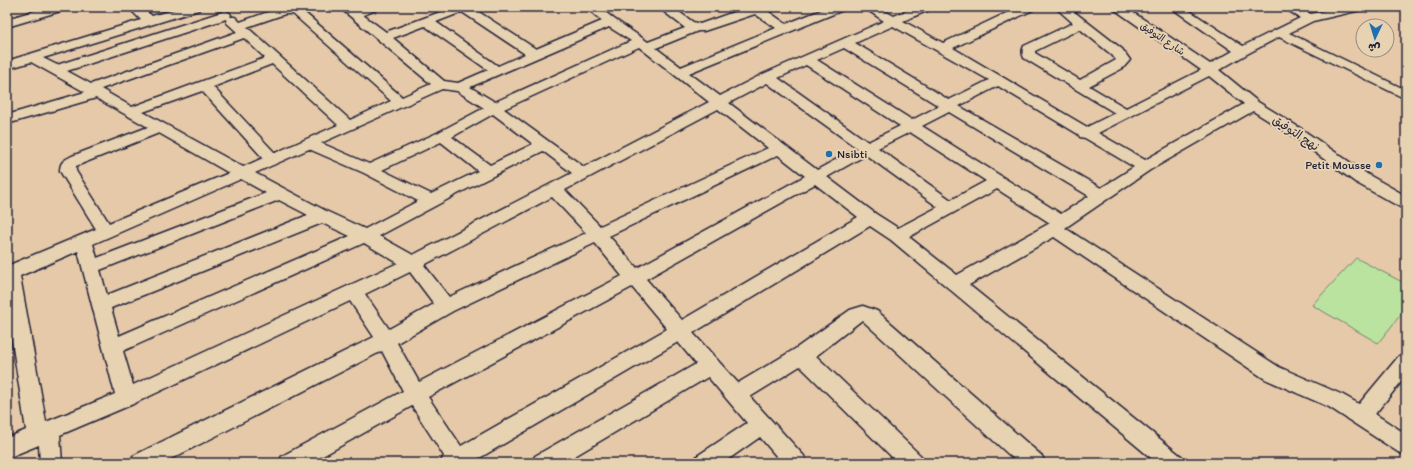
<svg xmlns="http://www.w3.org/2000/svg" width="1413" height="470" viewBox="0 0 1413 470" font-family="Itim,'Playpen Sans Arabic',sans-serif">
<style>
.green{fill:#bae39f;stroke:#6e826d}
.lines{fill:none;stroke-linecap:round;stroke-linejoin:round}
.minor-casing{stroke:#22223b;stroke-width:3}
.minor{fill:#e7d2b1;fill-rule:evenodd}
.poi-dot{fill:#1f6fb2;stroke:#e7d2b1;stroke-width:1.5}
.labels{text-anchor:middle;stroke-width:4;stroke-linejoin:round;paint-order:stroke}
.far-street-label{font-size:10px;fill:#22223b;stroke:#e7d2b1}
.street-label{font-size:12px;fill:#22223b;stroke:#e7d2b1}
.poi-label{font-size:12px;fill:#22223b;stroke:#e7d2b1;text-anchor:start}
</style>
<rect width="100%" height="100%" fill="#e6c9a8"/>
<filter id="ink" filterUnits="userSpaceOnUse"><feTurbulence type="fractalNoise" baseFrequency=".025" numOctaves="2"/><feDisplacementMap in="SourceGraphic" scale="8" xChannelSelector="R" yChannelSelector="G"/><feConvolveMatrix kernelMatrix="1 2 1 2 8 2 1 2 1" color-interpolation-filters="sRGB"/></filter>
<g filter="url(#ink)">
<path class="green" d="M1356 258 1406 284V308L1378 343 1312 305Z"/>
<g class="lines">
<defs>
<path id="minor" d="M47 7H66L64 10 7 27V19Z
M128 7H141L152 16 183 7H201L199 10 43 58 57 65 225 11 229 12 231 15 230 17H235L240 22 282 7H298L402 97 431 84 339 7H353L355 9 361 7H378L376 10 363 15 386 32 454 7H471L536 49 602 21 586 7H599L614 19 648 42 685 28 658 7H672L693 22 700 24 748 7H762L786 24 829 7H845L843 10 689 73 720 96 763 74 884 21 863 7H877L894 16 915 7H931L929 10 903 21 943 43 1019 7H1035L1033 10 953 48 1087 127 1115 113 1024 58C1022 54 1022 50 1024 46L1073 23 1055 7H1068L1122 49 1130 60 1123 68 1089 86 1126 108 1201 70 1111 7H1125L1210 64 1233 51 1170 7H1184L1243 46 1300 18 1283 7H1298L1311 14 1341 7H1363L1361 10 1313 21 1289 33 1406 90V99L1279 37 1247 54 1219 70 1258 102 1300 128 1367 174 1406 196V208L1400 207 1355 182 1290 134 1253 111 1150 170 1065 228 1279 367 1343 395 1359 404 1399 356 1406 354V376L1375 414 1406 434V455L1398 452 1329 407 1265 379 1054 237 969 285 1181 456 1184 463H1157L891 240 870 226 693 333 738 383 795 349 850 310 863 306 877 311 1042 456 1045 463H1018L862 320 816 356 921 456 924 463H898L800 366 750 397 804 456 807 463H782L760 437 723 463H694L697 456 747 423 708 377 563 463H532L535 456 696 364 678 342 471 463H440L444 456 412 406 310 463H279L282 456 403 391 382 351 163 463H130L133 456 374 337 350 301 133 404 60 435 62 463H40L39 445 7 458V438L26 430 7 309V266L96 229 60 171C60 162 64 160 72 156L148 127 96 98 7 124V115L85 92 31 62 7 69V61L141 20ZM462 12 525 54 498 66 436 22ZM285 14H293L391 101 350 120 247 27ZM755 14 776 28 681 67 656 48 698 31H704ZM226 19 227 23 237 32 91 84 67 71ZM425 26 488 70 458 83 444 81 393 38ZM893 26 989 80 949 100 855 43ZM609 27 631 41 495 102 470 87ZM1080 29 1112 55 1116 60 1080 80 1035 53V51ZM244 38 265 58 132 107 101 89ZM639 47 709 102 584 167 504 109ZM844 48 939 106 912 120 817 60ZM272 64 338 125 275 153 213 87ZM806 65 900 126 868 142 778 78ZM1209 76 1244 104 1145 160 1098 133ZM767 83 857 148 817 170 729 103ZM998 86 1078 134 1080 137 1085 138 1134 167 1101 188 959 106ZM442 89 457 91 484 108 437 133 369 164 321 143ZM202 91 263 158 243 167 143 112ZM718 109 768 148 600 226 565 190ZM949 112 1089 196 1061 214 922 126ZM493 114 533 144 490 165 452 137ZM910 132 986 181 951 200 878 148ZM159 133 229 173 109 223 76 171V166ZM441 142 478 171 431 194 382 170ZM309 149 364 173 418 201 365 229 328 212 255 173ZM543 151 572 173 413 255 379 236 465 190ZM778 155 805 176 637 268 609 236ZM866 155 938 207 898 228 876 214 827 177ZM241 179 266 193 97 258 93 244ZM815 184 858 217 682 320 646 279ZM997 189 1050 223 957 275 909 237ZM552 197 586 233 449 297 424 265ZM279 200 308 215 107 295 100 270ZM322 223 350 236 119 336 111 308ZM364 243 398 263 133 385 123 351ZM595 243 622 276 419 382 397 343 453 311ZM78 251 115 394 46 422 20 276ZM410 272 434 304 389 329 365 294ZM632 287 667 329 461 446 428 397Z"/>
</defs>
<use href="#minor" class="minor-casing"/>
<use href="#minor" class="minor"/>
</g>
</g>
<g class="poi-dot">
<circle cx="829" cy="154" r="4"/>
<circle cx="1379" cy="165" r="4"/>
</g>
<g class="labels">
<g class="far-street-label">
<text transform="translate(1163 38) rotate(34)" y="4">شارع التوفيق</text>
</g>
<g class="street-label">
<text transform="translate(1296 133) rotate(34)" y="4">نهج التوفيق</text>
</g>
<g class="poi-label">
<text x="837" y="158">Nsibti</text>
<text x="1371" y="169" text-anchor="end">Petit Mousse</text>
</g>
</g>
<rect width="1413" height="470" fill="none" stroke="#e7d2b1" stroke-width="24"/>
<rect x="12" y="12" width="1389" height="446" fill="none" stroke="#22223b" stroke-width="1.5" filter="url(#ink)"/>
<g transform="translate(1375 38) rotate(184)"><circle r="19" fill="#e7d2b1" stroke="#988c82"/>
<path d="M0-3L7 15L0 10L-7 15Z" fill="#1f6fb2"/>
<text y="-6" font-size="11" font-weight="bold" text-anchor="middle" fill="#22223b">ش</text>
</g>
</svg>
